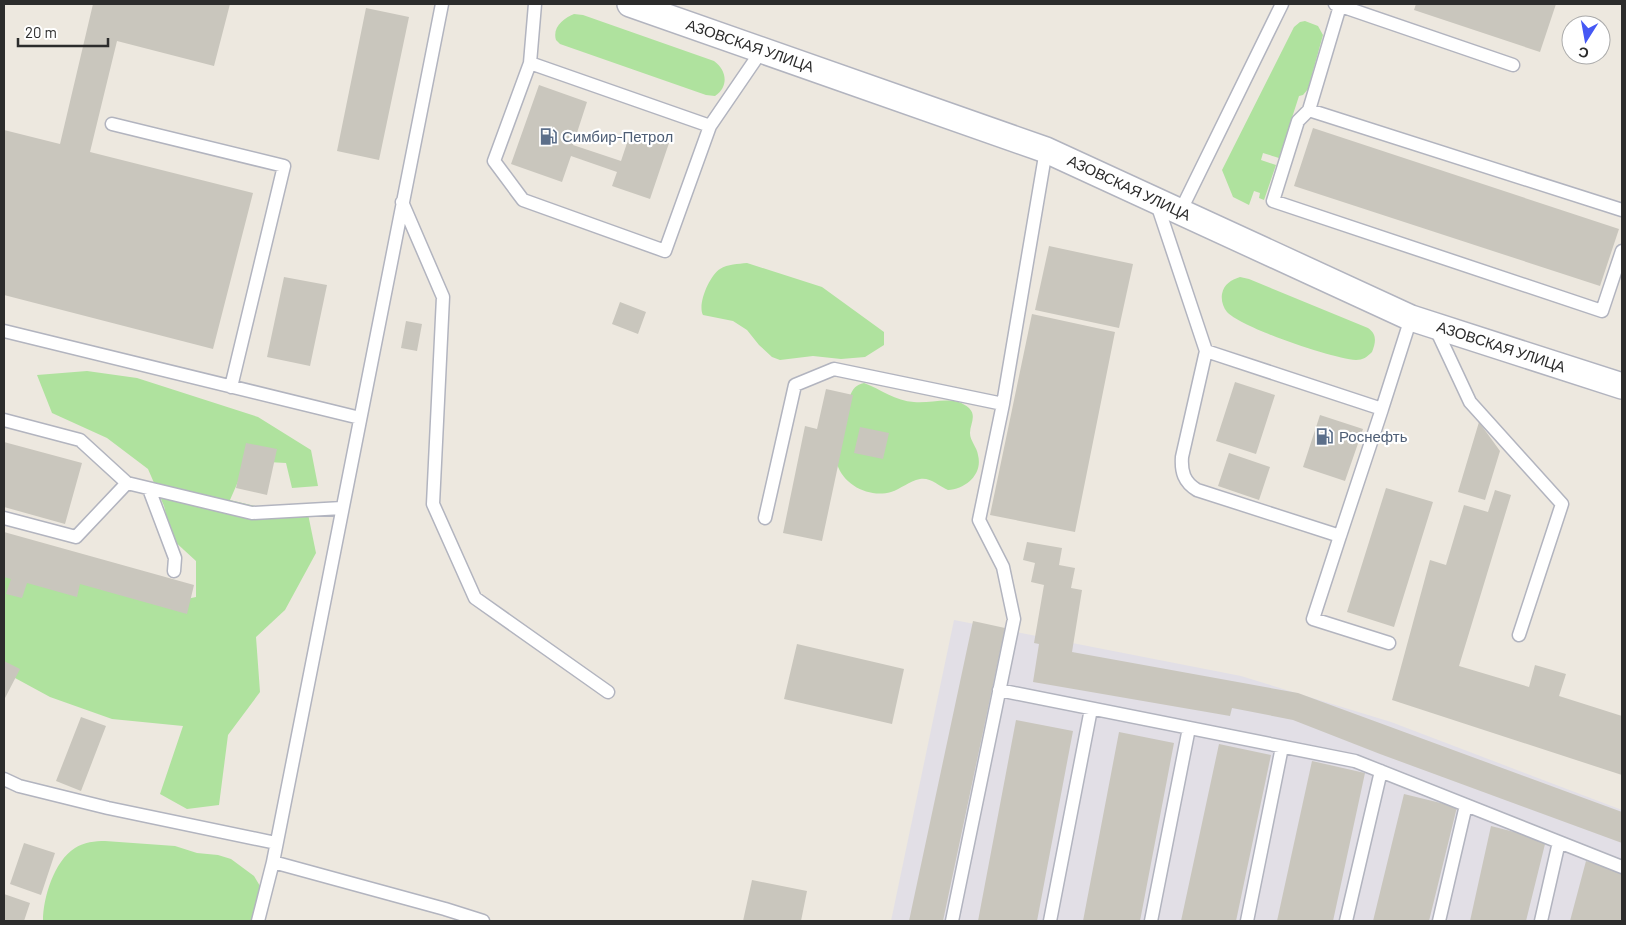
<svg xmlns="http://www.w3.org/2000/svg" width="1626" height="925" viewBox="0 0 1626 925" font-family="Barlow,sans-serif">
<style>
.industrial{fill:#e2dfe6}
.green{fill:#afe29e}
.building{fill:#c9c6bd}
.lines{fill:none;stroke-linecap:round;stroke-linejoin:round}
.service-casing{stroke:#b2b4bf;stroke-width:15}
.minor-casing{stroke:#b2b4bf;stroke-width:28}
.service{stroke:#fff;stroke-width:12}
.minor{stroke:#fff;stroke-width:25}
.labels{text-anchor:middle;stroke-width:4.5;stroke-linejoin:round;paint-order:stroke}
.street-label{font-size:15px;fill:#2c2c2c;stroke:#fff}
.service-label{font-size:15px;fill:#4e5e75;stroke:#fff;text-anchor:start}
</style>
<rect width="100%" height="100%" fill="#ede8df"/>
<path class="industrial" d="M954 620 1241 676 1391 722 1622 810V921H891Z"/>
<path class="green" d="M574 14 583 15 714 61C727 70 729 87 715 96L706 95 560 44 556 40C552 27 564 18 574 14Z
M1305 21 1318 26 1323 35 1308 89 1303 95 1299 96 1279 158 1263 153 1261 160 1276 165 1264 200 1259 198 1260 193 1254 191 1249 205 1233 197 1222 170 1294 27 1300 22Z
M747 263 822 287 884 332V345L865 357 841 359 813 356 780 360 772 357 759 345 747 330 733 321 703 315C697 304 710 275 720 269 728 264 738 264 747 263Z
M1240 277 1249 279 1368 328C1377 334 1376 342 1372 352 1367 357 1363 360 1356 360 1333 359 1242 328 1227 312 1223 307 1221 300 1222 294 1224 284 1231 280 1240 277Z
M87 371 137 378 258 417 311 450 318 486 292 488 286 463 247 461 230 500 272 510 308 514 316 553 285 610 256 637 260 692 228 735 219 805 187 809 160 794 183 726 112 719 50 697 4 672V559L168 603 196 597V561L172 539 164 506 148 469 107 438 52 413 37 375Z
M864 383C880 389 896 401 914 402 932 404 954 394 969 408 977 416 970 424 970 433 970 441 977 447 978 455 983 474 966 489 948 490 939 486 930 477 920 479 909 481 901 489 891 492 870 498 844 486 837 464L850 396C853 388 856 385 864 383Z
M105 841 175 846 197 853 218 855 231 859 254 876 260 886 265 921H43C43 898 54 861 75 848 84 842 95 841 105 841Z"/>
<path class="building" d="M93 4H230L214 66 117 41 90 152 253 193 213 349 4 295V130L60 144Z
M1416 4H1556L1540 52 1414 10Z
M366 8 409 17 379 160 337 151Z
M539 85 587 102 573 145 621 161 631 131 669 143 650 199 612 186 617 172 571 156 562 182 511 164Z
M1313 128 1619 229 1600 286 1294 186Z
M1049 246 1133 264 1119 328 1035 310Z
M284 277 327 285 310 366 267 357Z
M620 302 646 312 638 334 612 324Z
M1032 314 1115 332 1075 532 990 515Z
M406 321 422 324 417 351 401 348Z
M1235 382 1275 395 1256 454 1216 441Z
M826 389 853 395 822 541 783 533 805 426 817 429Z
M1320 415 1363 429 1345 481 1303 467Z
M1479 422 1500 451 1485 500 1458 492Z
M860 427 889 433 883 459 854 453Z
M4 442 82 463 65 524 4 507Z
M246 443 277 449 267 495 236 488Z
M1229 453 1270 467 1259 500 1218 486Z
M1386 488 1433 502 1394 627 1347 612Z
M1495 490 1511 495 1459 666 1529 687 1535 665 1566 674 1559 696 1622 716V775L1392 700 1430 560 1446 565 1464 505 1488 512Z
M4 532 194 585 187 614 80 584 77 597 27 583 22 598 6 594 11 579 4 577Z
M1027 542 1062 548 1059 565 1075 568 1071 588 1082 590 1072 652 1298 693 1622 812V843L1380 754 1293 720 1232 708 1230 716 1033 682 1039 644 1034 643 1044 585 1031 582 1035 563 1023 560Z
M973 621 1005 628 943 921H909Z
M797 644 904 669 892 724 784 699Z
M4 661 20 669 4 700Z
M81 717 106 726 81 791 56 781Z
M1016 720 1073 731 1037 921H978Z
M1119 732 1174 743 1140 921H1083Z
M1219 744 1271 755 1236 921H1181Z
M1312 761 1365 773 1333 921H1277Z
M1404 794 1457 807 1429 921H1373Z
M1491 826 1546 840 1526 921H1470Z
M24 843 55 853 41 895 10 884Z
M1586 861 1622 871V921H1570Z
M752 880 807 891 801 921H743Z
M4 894 30 903 24 921H4Z"/>
<g class="lines">
<defs>
<path id="service" d="M442 4 273 862 445 909 483 921
M535 4 530 63 710 126 762 50
M1335 4 1513 65
M1340 6 1309 110 1622 210
M530 63 494 161 523 200 665 251 710 126
M1309 110 1298 121 1273 201 1602 311 1622 251
M112 124 284 166 231 387
M1156 201 1206 351 1382 409 1411 318
M402 202 443 297 433 504 475 598 608 692
M1180 212 1282 4
M1434 325 1470 402 1562 504 1519 635
M4 331 360 418
M1206 351 1182 457C1181 472 1184 482 1197 490L1340 536 1382 409
M4 420 80 440 127 483 252 513 342 508
M149 489 175 558 174 571
M4 518 76 537 127 483
M765 518 795 385 834 369 1003 404
M1340 536 1313 619 1389 643
M999 690 1355 761 1622 867
M4 779 19 786 108 808 276 843
M258 921 273 862
M952 921 1014 619 1003 567 979 520 1003 404 1046 150
M1050 921 1091 709
M1151 921 1189 728
M1247 921 1282 747
M1346 921 1381 771
M1439 921 1466 805
M1541 921 1559 842"/>
<path id="minor" d="M630 4 1046 150 1411 318 1622 386"/>
</defs>
<use href="#service" class="service-casing"/>
<use href="#minor" class="minor-casing"/>
<use href="#service" class="service"/>
<use href="#minor" class="minor"/>
</g>
<defs>
<symbol id="fuel-bare" viewBox="-9 -9 18 18"><path d="M-5.5-6h7V0h2V4h1.3V-2.5L3-4.5l.8-.8L6-3V5H2.5V1h-1V6h-7ZM-4.2-4.7v3.2H.2V-4.7Z" fill="#5c6f8a" stroke="#fff" stroke-width="2.5" paint-order="stroke"/></symbol>
</defs>
<g fill-rule="evenodd">
<use href="#fuel-bare" x="536" y="124" width="25" height="25"/>
<use href="#fuel-bare" x="1312" y="424" width="25" height="25"/>
</g>
<g class="labels">
<g class="street-label">
<text transform="translate(750 46) rotate(19)" y="5">АЗОВСКАЯ УЛИЦА</text>
<text transform="translate(1129 188) rotate(25)" y="5">АЗОВСКАЯ УЛИЦА</text>
<text transform="translate(1501 347) rotate(18)" y="5">АЗОВСКАЯ УЛИЦА</text>
</g>
<g class="service-label">
<text x="562" y="142">Симбир-Петрол</text>
<text x="1339" y="442">Роснефть</text>
</g>
</g>
<rect width="1626" height="925" fill="none" stroke="#2c2c2c" stroke-width="10"/>
<g transform="translate(1586 40) rotate(191)"><circle r="24" fill="#ffffff" stroke="#ababab"/>
<path d="M0-4L9 19L0 12L-9 19Z" fill="#4558f4"/>
<text y="-8" font-size="14" font-weight="bold" text-anchor="middle" fill="#2c2c2c">С</text>
</g>
<path d="M18 38v8h90v-8" fill="none" stroke="#2c2c2c" stroke-width="2.5"/>
<text x="25" y="38" font-size="15" fill="#2c2c2c" stroke="#ffffff" stroke-width="4" paint-order="stroke">20 m</text>
</svg>
